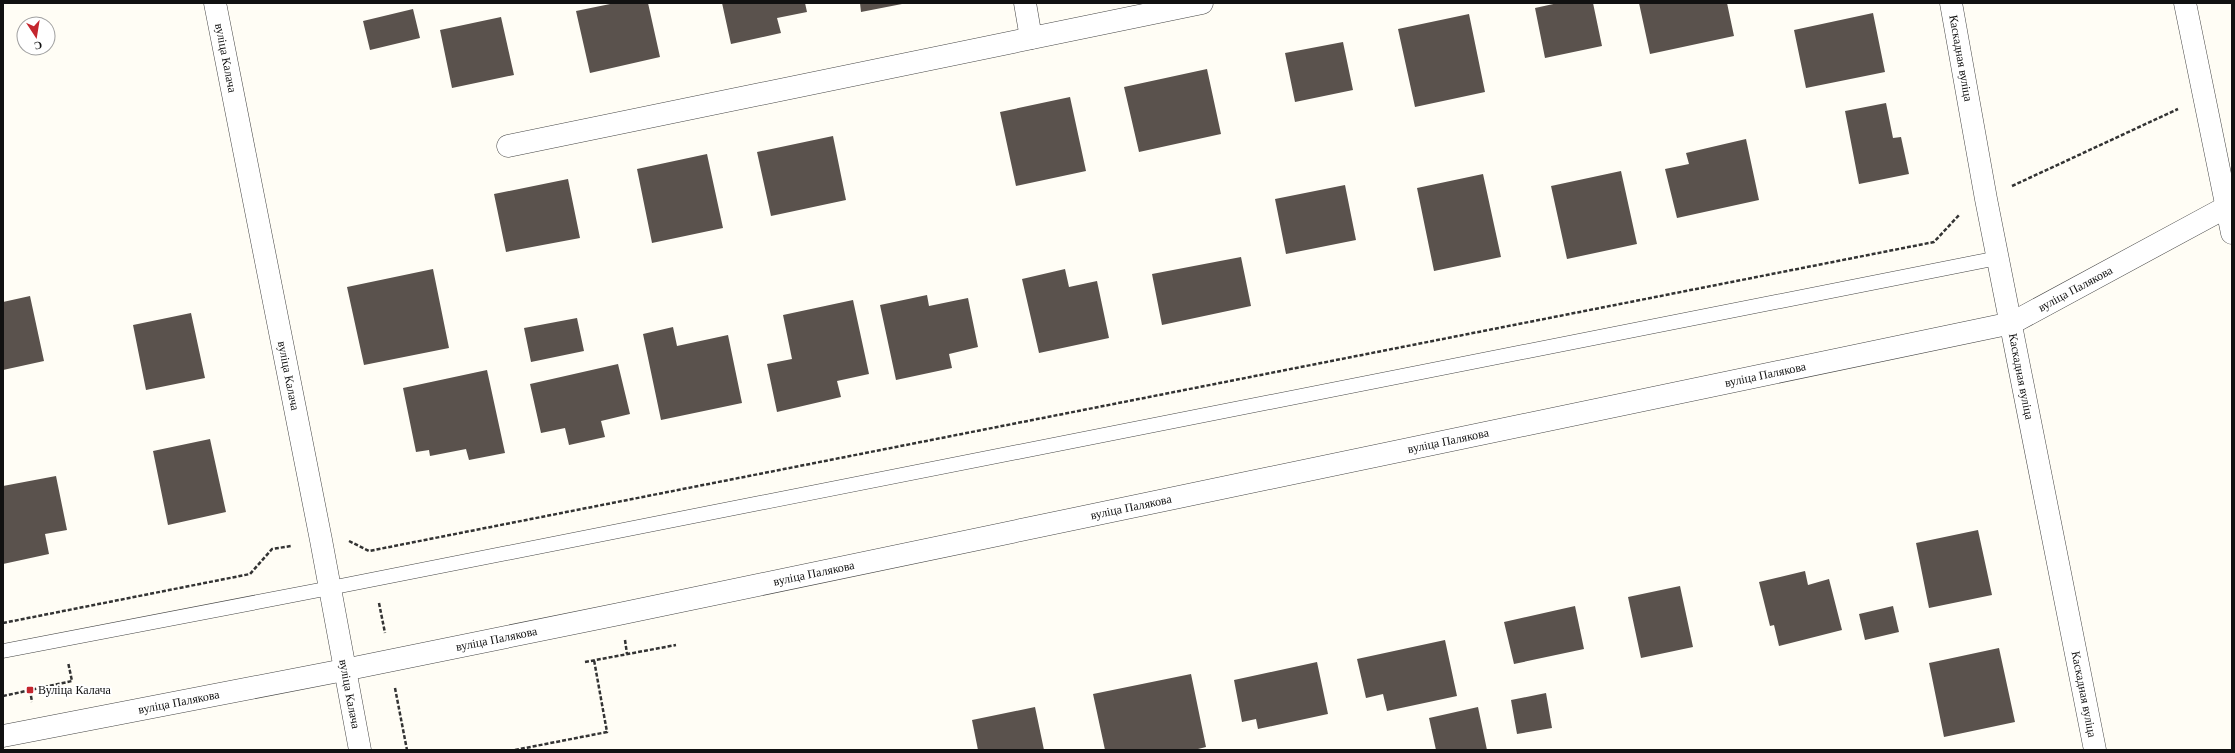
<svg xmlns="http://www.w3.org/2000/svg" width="2235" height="753" viewBox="0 0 2235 753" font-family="Georgia,serif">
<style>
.building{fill:#5a524d}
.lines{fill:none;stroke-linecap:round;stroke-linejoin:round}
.service-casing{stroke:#444;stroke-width:15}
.minor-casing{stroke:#444;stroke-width:23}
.tertiary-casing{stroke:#444;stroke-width:23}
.path{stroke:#333;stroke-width:2.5;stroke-dasharray:4 2;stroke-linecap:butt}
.service{stroke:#fff;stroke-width:14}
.minor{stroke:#fff;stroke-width:22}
.tertiary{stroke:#fff;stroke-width:22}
.poi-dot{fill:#c4262e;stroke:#fff;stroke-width:1.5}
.labels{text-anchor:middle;stroke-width:4;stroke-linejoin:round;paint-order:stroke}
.street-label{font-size:12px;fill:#111;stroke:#fff}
.poi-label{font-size:12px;fill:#111;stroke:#fff;text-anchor:start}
</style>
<rect width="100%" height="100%" fill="#fffdf5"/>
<path class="building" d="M615 3H648L660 57 590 73 576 11Z
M722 3H805L807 12 777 18 781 33 731 44Z
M860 3H902V4L861 12Z
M1558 3H1593L1602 46 1545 58 1535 8Z
M1639 3H1727L1734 36 1650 54Z
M413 9 420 38 370 50 363 21Z
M1873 13 1885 72 1806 88 1794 30Z
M1469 14 1485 92 1415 107 1398 29Z
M501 17 514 75 452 88 440 30Z
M1343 42 1353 90 1295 102 1285 53Z
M1207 69 1221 134 1139 152 1124 87Z
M1070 97 1086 171 1016 186 1000 112Z
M1886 103 1893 138 1901 137 1909 174 1859 184 1845 111Z
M833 136 846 200 771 216 757 152Z
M1746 139 1759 200 1677 218 1665 169 1689 164 1686 153Z
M707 154 723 228 652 243 637 169Z
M1621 171 1637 244 1567 259 1551 186Z
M1483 174 1501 257 1434 271 1417 188Z
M568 179 580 238 506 252 494 194Z
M1345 185 1356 240 1286 254 1275 199Z
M1241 257 1251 306 1162 325 1152 274Z
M433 269 449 348 364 365 347 287Z
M1065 269 1069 287 1097 281 1109 338 1039 353 1022 279Z
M927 295 929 306 968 298 978 347 949 354 952 368 896 380 880 305Z
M30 296 44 361 3 370V302Z
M853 300 869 374 837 381 841 397 777 412 767 364 792 359 783 315Z
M191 313 205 378 146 390 133 325Z
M577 318 584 351 531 362 524 328Z
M673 327 677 346 728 335 742 403 661 420 643 334Z
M618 364 630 414 601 421 605 437 569 445 565 428 541 433 530 384Z
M487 370 505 453 469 460 466 449 430 456 429 450 416 452 403 388Z
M210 439 226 512 168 525 153 451Z
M56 476 67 530 45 534 49 554 3 564V486Z
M1978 530 1992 595 1929 608 1916 543Z
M1805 571 1808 585 1829 579 1842 630 1779 646 1774 625 1770 626 1759 582Z
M1680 586 1693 647 1641 658 1628 597Z
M1575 606 1584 649 1514 664 1504 622Z
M1893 606 1899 632 1865 640 1859 614Z
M1445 640 1457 696 1387 711 1383 694 1366 698 1357 659Z
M1999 648 2015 722 1944 737 1929 663Z
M1317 662 1328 714 1258 729 1256 719 1242 722 1234 680Z
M1191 674 1206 747 1194 750H1105L1093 694Z
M1546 693 1552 728 1517 734 1511 700Z
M1035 707 1044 750H978L972 720Z
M1478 707 1487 750H1436L1429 718Z"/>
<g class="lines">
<defs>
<path id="service" d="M3 651 330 588 1998 258"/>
<g id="minor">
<path id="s1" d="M215 3 321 540 360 750"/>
<path d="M1025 3 1031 38"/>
<path id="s2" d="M1951 3 1986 199 2095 750"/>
<path d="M2185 3 2232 233"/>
<path d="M508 146 1202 3"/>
</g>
<g id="tertiary">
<path id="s3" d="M3 736 344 670 619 614 2012 323 2232 204"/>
</g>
</defs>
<use href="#service" class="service-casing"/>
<use href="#minor" class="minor-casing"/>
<use href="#tertiary" class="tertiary-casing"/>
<path class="path" d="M2012 186 2178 109
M349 541 369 551 1934 242 1960 214
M379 603 385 633
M3 623 250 574 272 549 291 546
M625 640 627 654
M585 662 676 645
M395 688 407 750
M30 690 32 702
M3 696 72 681 68 662
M515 750 607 732 594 660"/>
<use href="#service" class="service"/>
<use href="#minor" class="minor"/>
<use href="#tertiary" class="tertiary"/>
</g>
<rect class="poi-dot" x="26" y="686" width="8" height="8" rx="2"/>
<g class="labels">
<g class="street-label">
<text dy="4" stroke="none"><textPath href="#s1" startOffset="56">вуліца Калача</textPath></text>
<text dy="4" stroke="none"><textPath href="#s2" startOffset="56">Каскадная вуліца</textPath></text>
<text dy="4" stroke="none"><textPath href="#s3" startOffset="2123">вуліца Палякова</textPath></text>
<text dy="4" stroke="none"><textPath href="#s3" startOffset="1799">вуліца Палякова</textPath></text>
<text dy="4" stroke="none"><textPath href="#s1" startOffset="380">вуліца Калача</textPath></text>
<text dy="4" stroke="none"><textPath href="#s2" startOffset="380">Каскадная вуліца</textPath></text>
<text dy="4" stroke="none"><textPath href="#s3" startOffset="1475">вуліца Палякова</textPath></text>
<text dy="4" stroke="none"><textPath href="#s3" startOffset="1151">вуліца Палякова</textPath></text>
<text dy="4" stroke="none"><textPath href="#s3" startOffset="827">вуліца Палякова</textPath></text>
<text dy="4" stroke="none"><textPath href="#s3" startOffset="503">вуліца Палякова</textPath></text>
<text dy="4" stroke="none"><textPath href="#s1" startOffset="704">вуліца Калача</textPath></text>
<text dy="4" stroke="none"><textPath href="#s2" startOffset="704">Каскадная вуліца</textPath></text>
<text dy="4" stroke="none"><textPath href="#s3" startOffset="179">вуліца Палякова</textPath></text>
</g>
<g class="poi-label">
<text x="38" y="694">Вуліца Калача</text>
</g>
</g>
<rect width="2235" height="753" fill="none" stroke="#111111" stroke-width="8"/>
<g transform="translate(36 36) rotate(168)"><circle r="19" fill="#ffffff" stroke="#a0a0a0"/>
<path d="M0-3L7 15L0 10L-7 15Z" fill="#c4262e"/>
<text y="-6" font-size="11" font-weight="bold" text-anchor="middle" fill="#111111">С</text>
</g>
</svg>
